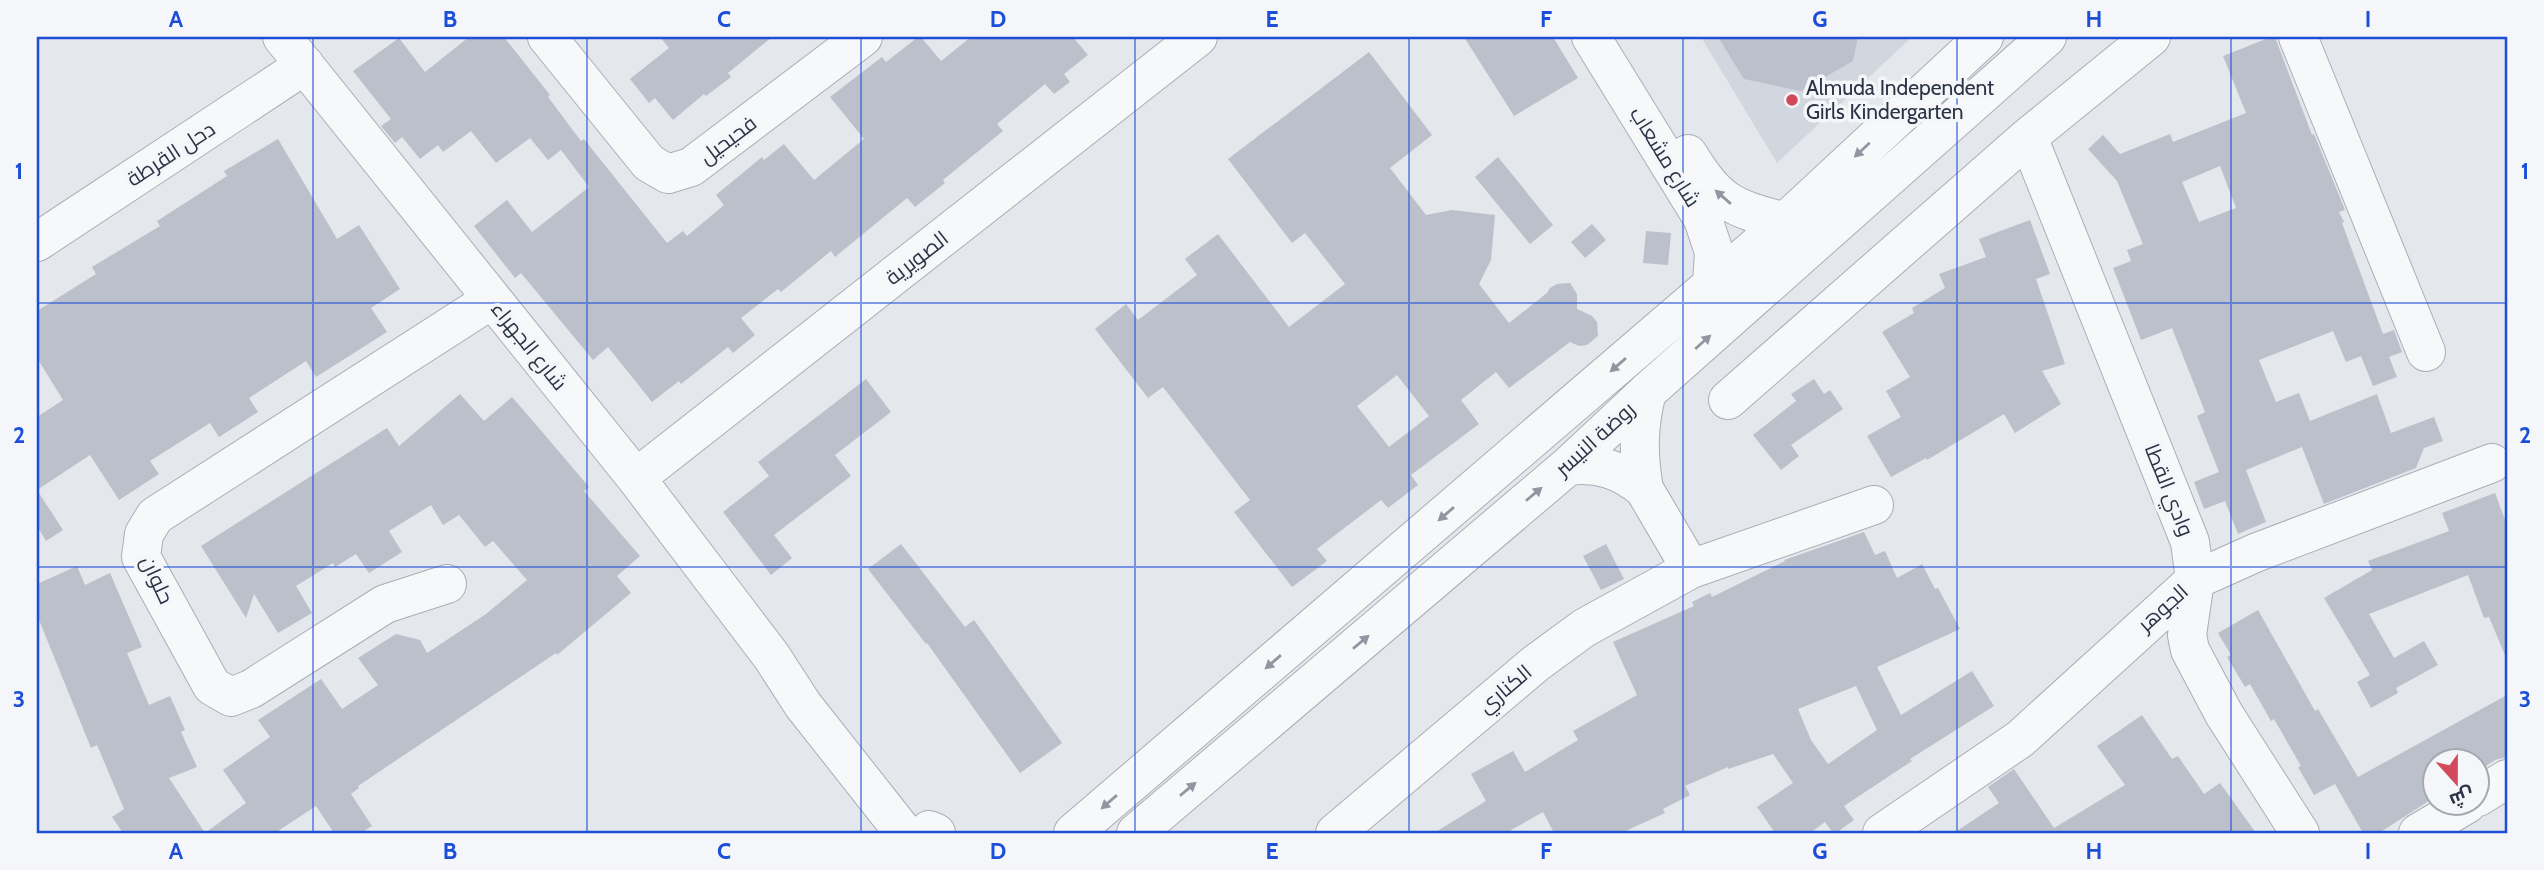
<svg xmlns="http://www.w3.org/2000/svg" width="2544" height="870" viewBox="0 0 2544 870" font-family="Cabin,Cairo,sans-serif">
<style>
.built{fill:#d2d6de}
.building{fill:#bbc0ca;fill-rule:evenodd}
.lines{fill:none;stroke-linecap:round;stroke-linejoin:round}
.minor-casing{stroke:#a9aeb7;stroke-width:40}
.minor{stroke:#f7f8fa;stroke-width:38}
.oneway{fill:#9196a0}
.grid{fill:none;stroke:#1d4ed8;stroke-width:2;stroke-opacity:0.55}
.poi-dot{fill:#d1495b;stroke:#f4f6f9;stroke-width:2.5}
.labels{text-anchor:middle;stroke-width:7;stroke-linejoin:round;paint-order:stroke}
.poi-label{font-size:21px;fill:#2b3445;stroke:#f4f6f9;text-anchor:start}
.street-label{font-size:21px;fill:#2b3445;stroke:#f4f6f9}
.neatline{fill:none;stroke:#1d4ed8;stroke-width:2.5}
.grid-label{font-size:23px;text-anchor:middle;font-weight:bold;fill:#1d4ed8}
</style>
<rect width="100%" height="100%" fill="#e4e7ec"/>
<path class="built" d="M1701 37H1912L1777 163Z"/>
<path class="building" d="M469 37H504L550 95 548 97 581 141 584 139 667 243 683 231 687 236 724 205 716 195 762 157 764 160 784 144 814 180 864 139 830 97 882 57 886 62 918 37H921L941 61 971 37H1073L1088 55 1064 74 1070 82 1054 94 1045 84 997 124 1003 131 943 180 945 183 915 207 907 198 835 257 831 251 781 292 778 289 741 318 755 335 733 353 728 347 681 384 679 381 652 402 608 347 593 360 521 273 515 278 474 226 507 200 532 232 589 187 561 150 548 160 530 138 496 163 471 131 443 152 438 145 420 159 402 137 395 143 381 126 391 119 353 71 399 38 425 72Z
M660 37H772L728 73 731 77 706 96 704 94 673 120 655 98 649 103 630 79 669 48Z
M1464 37H1553L1578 78 1514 116Z
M1718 37H1858L1853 61 1801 91 1744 79Z
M2271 37H2275L2312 135 2314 134 2345 210 2339 212 2344 222 2342 223 2383 334 2394 330 2402 352 2389 357 2397 377 2373 386 2361 356 2346 362 2333 331 2259 360 2276 402 2299 393 2310 421 2377 394 2391 433 2434 417 2443 441 2424 448 2416 468 2324 504 2302 447 2246 470 2266 522 2238 534 2225 501 2204 509 2194 482 2219 472 2197 416 2205 412 2172 328 2141 340 2113 268 2131 261 2127 250 2143 244 2117 181 2088 149 2103 135 2120 154 2170 134 2173 142 2246 113 2223 56ZM2220 166 2236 208 2199 222 2182 182Z
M1369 52 1432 135 1390 168 1426 215 1452 210 1495 215 1491 260 1479 284 1509 323 1547 293 1550 288 1557 284 1570 283 1577 294V309L1592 316 1597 322 1598 336 1587 345 1579 346 1570 342 1509 388 1496 372 1461 400 1479 424 1411 475 1418 485 1388 508 1381 500 1317 549 1327 561 1292 587 1234 512 1250 500 1163 387 1148 398 1095 329 1126 304 1138 320 1197 275 1185 259 1218 234 1289 327 1345 284 1305 233 1292 243 1228 159ZM1397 375 1429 416 1389 447 1357 406Z
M278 139 337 239 359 225 400 289 371 308 387 332 316 377 306 361 249 398 258 412 219 437 210 423 150 461 159 474 119 500 90 455 37 490V417L63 400 37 358V311L96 274 92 267 160 226 157 221 227 176 224 171Z
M1498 157 1553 225 1530 244 1475 177Z
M2030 220 2050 274 2036 279 2065 364 2042 371 2061 404 2015 433 2004 414 1927 460 1926 458 1891 477 1867 436 1901 417 1886 391 1910 377 1882 332 1914 313 1912 308 1945 288 1939 274 1986 257 1979 239Z
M1592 224 1606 240 1585 258 1571 242Z
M1646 231 1671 233 1668 265 1643 263Z
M866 379 891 412 835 455 851 476 774 535 792 558 771 575 723 512 769 476 758 462Z
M1814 379 1824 394 1830 390 1843 409 1791 445 1799 456 1781 470 1753 435 1796 401 1791 394Z
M460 394 484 421 512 397 544 434 589 487 584 491 640 556 617 576 631 593 557 655 556 653 358 786 359 788 351 794 372 826 361 833H334L316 806 275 833H123L112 817 124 809 97 745 91 748 37 615V584L77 566 85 585 110 573 142 647 127 653 149 705 170 696 185 730 181 732 197 767 169 778 205 833 246 803 223 770 270 737 258 720 321 679 342 709 378 685 358 658 396 634 420 640 427 653 486 614 527 580 493 541 485 547 459 515 443 525 431 505 389 531 402 552 369 573 356 554 335 567 333 563 296 586 312 613 278 633 254 594 246 618 201 546 387 428 399 446Z
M37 490 63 530 46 541 37 526Z
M2495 493 2507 525V660L2489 617 2484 618 2468 575 2369 614 2394 658 2424 641 2438 665 2396 688 2398 693 2371 708 2357 682 2370 675 2324 598 2372 570 2368 561 2449 531 2442 513Z
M1864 532 1875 555 1885 551 1897 578 1922 564 1935 589 1938 588 1960 629 1877 667 1901 715 1972 671 1994 706 1910 759 1912 761 1844 806 1854 820 1836 833H1833L1825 822 1810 833H1775L1757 807 1793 783 1773 754 1728 769V767L1685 786 1690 795 1663 809 1665 813 1621 833H1554L1543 812 1506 833H1434L1486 801 1471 774 1513 751 1525 772 1578 740 1573 731 1637 695 1613 642 1694 606 1692 602 1710 593 1712 597 1785 561 1784 560ZM1856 686 1877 730 1828 764 1811 740 1798 709Z
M901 544 965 627 974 620 1062 743 1020 773 927 643 926 644 868 569Z
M1606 544 1624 579 1601 590 1583 556Z
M2258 610 2315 711 2318 709 2358 777 2507 695V757L2495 760 2477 772V761H2435V797L2379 833H2363L2335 784 2314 795 2298 767 2301 766 2274 719 2271 721 2250 684 2245 687 2227 657 2231 655 2218 633Z
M2142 715 2172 759 2178 756 2204 794 2220 783 2256 833H1954L1999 803 1988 787 2014 769 2054 828 2125 785 2097 746Z"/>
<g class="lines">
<defs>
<path id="minor" d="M282 37 636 478 772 657 803 705 904 833
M547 37 649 163 668 174 691 167 863 37
M1591 37 1703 219 1714 252 1712 285
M2298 37 2426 352
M2028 137 2190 542 2195 580 2187 635 2190 650 2224 714 2300 833
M1688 154C1719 204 1731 207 1785 222
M37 242 305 65
M1728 400 2028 137 2151 37
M1568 466C1598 462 1621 470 1644 489L1691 569
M636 478 1198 37
M1644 489C1638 455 1638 426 1647 392
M447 584 385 604 251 689 231 697 212 686 141 557 144 534 155 516 491 300
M2478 797 2507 779
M929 830 936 833
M1073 833 1785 222 1984 37
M1136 833 1568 466 1647 392 2047 37
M1335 833 1535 664 1584 628 1691 569 1874 505
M1882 833 2020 739 2195 580 2255 553 2492 463
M2418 833 2467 804"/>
</defs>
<use href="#minor" class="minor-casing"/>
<use href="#minor" class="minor"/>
</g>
<defs><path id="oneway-solid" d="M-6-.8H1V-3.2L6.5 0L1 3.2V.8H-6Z" transform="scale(1.75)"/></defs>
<g class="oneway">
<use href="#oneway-solid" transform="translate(1862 150) rotate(137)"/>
<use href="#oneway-solid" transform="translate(1723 197) rotate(-139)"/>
<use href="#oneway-solid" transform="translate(1703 342) rotate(-42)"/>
<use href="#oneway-solid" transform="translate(1618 365) rotate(139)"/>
<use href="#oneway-solid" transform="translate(1534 494) rotate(-40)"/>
<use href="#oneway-solid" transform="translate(1446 514) rotate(139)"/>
<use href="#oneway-solid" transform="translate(1361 642) rotate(-40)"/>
<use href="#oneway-solid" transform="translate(1273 662) rotate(139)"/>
<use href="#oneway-solid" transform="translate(1188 789) rotate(-40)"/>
<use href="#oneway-solid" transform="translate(1109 802) rotate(139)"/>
</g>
<path class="grid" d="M313 37V833M587 37V833M861 37V833M1135 37V833M1409 37V833M1683 37V833M1957 37V833M2231 37V833M37 303H2507M37 567H2507"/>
<circle class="poi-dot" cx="1792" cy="100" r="7"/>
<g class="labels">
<g class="poi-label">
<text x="1806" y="95">Almuda Independent<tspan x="1806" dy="24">Girls Kindergarten</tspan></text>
</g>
<g class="street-label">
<text transform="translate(728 140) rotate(-37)" y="7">فحيحيل</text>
<text transform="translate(171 154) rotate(-33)" y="7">دحل القرطة</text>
<text transform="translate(1665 157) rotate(58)" y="7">شارع مشعاب</text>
<text transform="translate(917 258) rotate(-38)" y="7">الصويرية</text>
<text transform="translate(529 346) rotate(51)" y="7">شارع الجهراء</text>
<text transform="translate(1595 439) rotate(-42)" y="7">روضة النيسر</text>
<text transform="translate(2169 490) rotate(68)" y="7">وادي القطا</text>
<text transform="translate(157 580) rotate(65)" y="7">حلوان</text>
<text transform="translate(2163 608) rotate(-42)" y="7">الجوهر</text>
<text transform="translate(1505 689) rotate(-40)" y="7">الكناري</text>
</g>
</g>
<rect width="2544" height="870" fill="none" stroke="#f4f6f9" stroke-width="77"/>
<g transform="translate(2456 782) rotate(159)"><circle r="33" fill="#f4f6f9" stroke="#a4a8b1" stroke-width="2"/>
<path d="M0-5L12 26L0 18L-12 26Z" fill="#d1495b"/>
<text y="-10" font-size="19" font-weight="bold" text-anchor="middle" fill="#2b3445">ش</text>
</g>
<rect x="38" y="38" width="2468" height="794" class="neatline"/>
<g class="grid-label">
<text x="176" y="27">A</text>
<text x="450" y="27">B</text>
<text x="724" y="27">C</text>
<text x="998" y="27">D</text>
<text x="1272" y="27">E</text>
<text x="1546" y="27">F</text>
<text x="1820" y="27">G</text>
<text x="2094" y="27">H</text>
<text x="2368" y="27">I</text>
<text x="19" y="179">1</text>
<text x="2525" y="179">1</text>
<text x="19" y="443">2</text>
<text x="2525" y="443">2</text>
<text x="19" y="707">3</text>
<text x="2525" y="707">3</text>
<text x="176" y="859">A</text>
<text x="450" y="859">B</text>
<text x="724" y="859">C</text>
<text x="998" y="859">D</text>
<text x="1272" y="859">E</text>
<text x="1546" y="859">F</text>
<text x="1820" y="859">G</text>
<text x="2094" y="859">H</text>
<text x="2368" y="859">I</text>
</g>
</svg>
